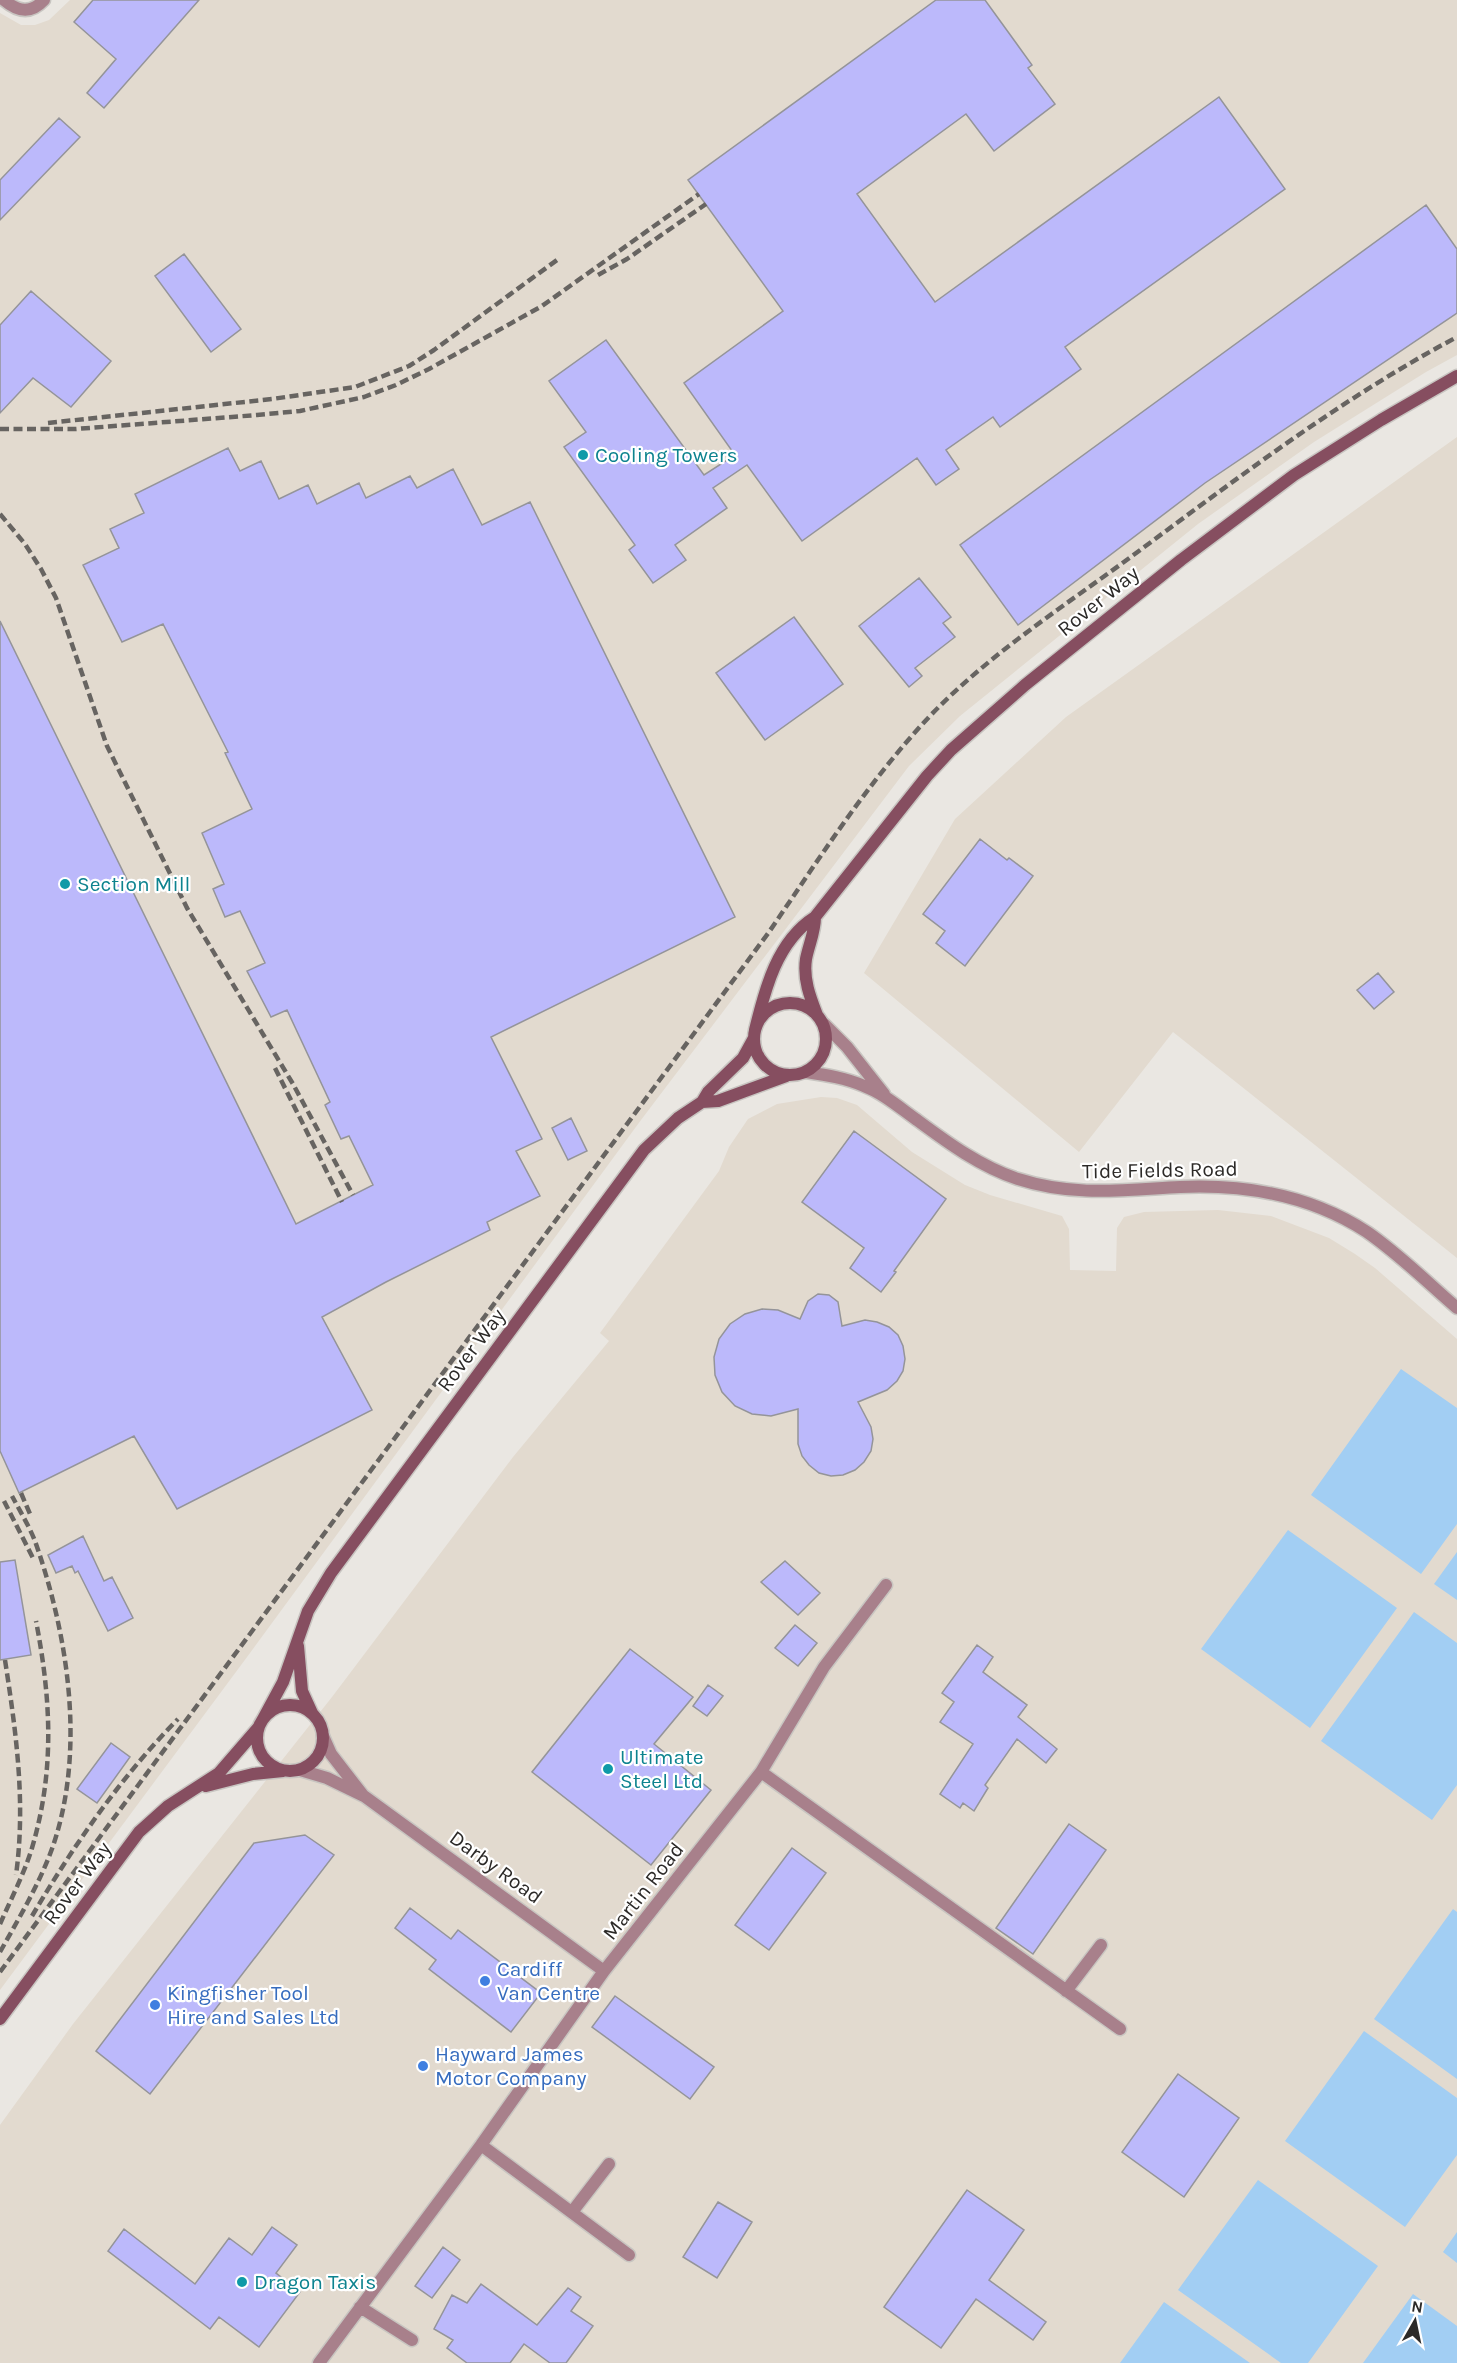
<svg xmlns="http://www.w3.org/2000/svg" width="1457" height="2363" viewBox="0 0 1457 2363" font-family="Karla,sans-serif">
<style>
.built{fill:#e2dacf}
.water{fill:#a2cef3}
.building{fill:#bcb9fb;stroke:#949499;stroke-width:1.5}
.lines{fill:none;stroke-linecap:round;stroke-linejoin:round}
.street-casing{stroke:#c8c5c1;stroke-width:15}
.secondary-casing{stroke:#c8c5c1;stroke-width:15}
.street{stroke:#a8808b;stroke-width:12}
.secondary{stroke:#864e60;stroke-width:12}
.rail{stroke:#676461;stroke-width:4.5;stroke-dasharray:9 4.5;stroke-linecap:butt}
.culture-dot{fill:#0f9aa8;stroke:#fff;stroke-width:2}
.shop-dot{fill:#3f7fe0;stroke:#fff;stroke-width:2}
.labels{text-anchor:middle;stroke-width:4.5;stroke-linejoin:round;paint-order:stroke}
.culture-label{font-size:21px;fill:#0d838f;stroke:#fff;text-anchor:start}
.street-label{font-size:21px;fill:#2c2a28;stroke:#fff}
.shop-label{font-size:21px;fill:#366cbe;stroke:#fff;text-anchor:start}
</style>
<rect width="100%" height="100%" fill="#eae7e2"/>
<path class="built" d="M70 0H1457V355L1426 372 1314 442 1198 524 960 716 909 766 641 1120 250 1653 0 1990V13L21 25H35L49 20Z
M1457 437V1258L1173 1032 1079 1152 864 973 955 819 1066 717Z
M821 1097 837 1098 857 1105 912 1152 965 1185 990 1195 1062 1216 1069 1229 1070 1270 1116 1271 1117 1228 1124 1217 1144 1212 1218 1210 1271 1216 1329 1238 1355 1254 1375 1268 1457 1339V2363H0V2125L73 2024 332 1697 513 1457 609 1341 600 1333 719 1171 729 1147 748 1119 777 1104Z"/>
<path class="water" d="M1401 1369 1457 1408V1524L1421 1574 1311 1495Z
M1288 1530 1397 1608 1310 1728 1201 1649Z
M1457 1552V1600L1434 1584Z
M1414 1612 1457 1643V1785L1432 1820 1321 1741Z
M1453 1909 1457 1912V2079L1374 2019Z
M1364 2031 1457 2098V2155L1405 2227 1285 2141Z
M1258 2180 1378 2266 1308 2363H1281L1178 2290Z
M1457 2232V2263L1443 2252Z
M1413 2294 1457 2326V2363H1363Z
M1164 2302 1250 2363H1120Z"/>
<path class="building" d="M93 0H199L104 108 87 93 116 59 74 22Z
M936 0H985L1032 65 1028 68 1055 104 994 151 966 114 857 194 935 302 1219 97 1285 189 1065 347 1081 369 1000 427 993 417 946 450 959 469 936 485 917 458 802 541 747 465 713 488 727 508 675 545 686 560 653 583 629 550 635 545 564 447 586 432 549 381 606 340 704 475 735 455 684 383 783 311 688 180Z
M59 118 80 137 0 220V180Z
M1426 205 1457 249V313L1205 483 1018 625 960 545Z
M184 254 241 329 211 352 155 276Z
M31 291 111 361 71 407 33 378 0 413V325Z
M228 448 240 471 261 461 279 499 308 485 317 504 359 483 366 498 410 476 417 488 453 469 482 525 530 502 735 917 491 1037 542 1139 516 1151 540 1196 487 1222 490 1230 386 1282 322 1317 372 1410 177 1509 134 1436 19 1493 0 1451V621L296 1224 373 1185 349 1136 341 1139 325 1105 330 1102 287 1010 271 1017 247 971 265 963 240 911 225 917 213 889 224 884 202 833 252 809 225 753 228 752 163 624 122 642 83 565 119 548 110 529 144 513 135 494Z
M919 578 951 617 943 623 955 637 915 668 922 676 909 687 859 626Z
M794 617 843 684 765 740 716 673Z
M980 839 1007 860 1009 858 1033 876 965 966 936 943 945 931 923 914Z
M1378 973 1394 992 1374 1009 1357 990Z
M571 1118 587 1151 568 1160 552 1128Z
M854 1131 946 1199 894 1271 896 1272 881 1292 850 1268 864 1248 802 1202Z
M818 1294 829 1295 838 1302 842 1326 865 1320 877 1322 889 1327 898 1335 903 1346 905 1359 903 1371 897 1381 887 1390 858 1402 871 1427 873 1439 871 1451 864 1462 855 1470 843 1475 831 1476 819 1473 809 1465 802 1456 798 1444V1409L771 1416 752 1414 735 1406 722 1392 715 1375 714 1357 719 1339 730 1324 745 1314 762 1309 778 1310 800 1319 808 1301Z
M83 1536 104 1581 112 1577 133 1618 108 1631 78 1571 75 1573 72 1566 56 1573 48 1555Z
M15 1560 31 1655 0 1660V1562Z
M785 1561 820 1593 798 1615 761 1582Z
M795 1625 817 1643 798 1666 775 1648Z
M977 1645 993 1657 983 1672 1027 1705 1018 1717 1057 1749 1046 1763 1017 1739 985 1785 988 1788 974 1811 963 1803 960 1808 940 1794 973 1744 940 1722 954 1702 942 1693Z
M630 1649 693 1697 654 1744 711 1790 651 1865 532 1772Z
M708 1685 723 1696 707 1716 693 1706Z
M111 1743 130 1757 97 1803 77 1789Z
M1069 1824 1106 1850 1033 1954 996 1928Z
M305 1835 334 1855 150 2094 96 2051 254 1843Z
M792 1848 826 1873 769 1950 735 1925Z
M410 1908 451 1939 458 1930 541 1993 511 2032 429 1969 436 1960 395 1928Z
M615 1996 714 2067 690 2099 592 2027Z
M1178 2074 1239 2118 1184 2197 1122 2152Z
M967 2190 1024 2230 989 2280 1046 2322 1033 2340 976 2299 941 2348 884 2307Z
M718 2202 752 2222 717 2278 683 2257Z
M272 2227 297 2245 276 2273 300 2292 259 2347 219 2317 210 2329 108 2251 124 2229 195 2284 229 2238 252 2255Z
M443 2247 460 2260 432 2298 415 2286Z
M481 2284 537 2325 568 2288 581 2297 571 2311 593 2326 566 2363H550L524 2344 510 2363H467L447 2348 453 2340 434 2329 452 2295 467 2303Z"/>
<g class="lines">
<defs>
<path id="street" d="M4 0C18 12 31 14 44 0
M824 1024 847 1047 884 1094
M806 1072C826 1075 846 1078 864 1086 883 1093 900 1108 917 1120 948 1143 981 1167 1018 1179 1074 1197 1123 1190 1180 1187 1247 1184 1310 1195 1367 1232 1399 1254 1428 1283 1457 1308
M323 1736 331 1754 362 1794
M300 1770 327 1778 364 1796 604 1971
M761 1772 1120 2029
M1066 1991 1101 1945
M481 2145 629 2255
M572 2212 609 2164
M360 2307 412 2340
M319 2363 481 2145 604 1971 761 1772 824 1667 886 1585"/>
<path id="secondary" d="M815 917C815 932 809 944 806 959 803 979 810 997 817 1015
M754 1039a36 36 0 1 1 72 0a36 36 0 1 1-72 0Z
M755 1030C765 989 777 941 815 917L927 776 951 750 1025 685 1181 560 1294 475 1381 420 1457 376
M702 1102 718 1101 786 1076
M298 1646 302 1691 312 1713
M257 1738a33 33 0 1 1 66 0a33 33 0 1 1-66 0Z
M263 1719 283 1682 308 1611 331 1573 644 1150 678 1118 702 1102 708 1092 743 1058 754 1038
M206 1786 253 1774 283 1771
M0 2019 139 1832 168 1806 219 1773 258 1728"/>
</defs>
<use href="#street" class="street-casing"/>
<use href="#secondary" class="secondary-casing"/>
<use href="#street" class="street"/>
<use href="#secondary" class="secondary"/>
<path class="rail" d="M598 275 627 259 706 204
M48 423 272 399 355 387 409 366 434 350 557 260
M0 429H76L257 415 300 411 364 397 396 385 429 369 542 306 699 194
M0 514 25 544 41 569 56 598 107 746 187 908 293 1084 353 1195
M275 1068 342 1202
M21 1493 30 1514
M4 1501 34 1560
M5 1660C16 1732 26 1802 16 1875
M32 1916C74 1845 120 1778 178 1719
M0 1924C11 1899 24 1874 32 1848 55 1770 51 1699 36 1621
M0 1952C19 1918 40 1883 53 1846 86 1749 68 1635 35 1541 29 1526 20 1511 12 1496
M0 1972 769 932C819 859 867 783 929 717 987 656 1060 609 1128 559 1234 481 1340 399 1457 337"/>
</g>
<g class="culture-dot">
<circle cx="583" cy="455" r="6"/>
<circle cx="65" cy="884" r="6"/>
<circle cx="608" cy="1769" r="6"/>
<circle cx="242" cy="2282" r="6"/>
</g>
<g class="shop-dot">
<circle cx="485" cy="1981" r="6"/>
<circle cx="155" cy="2005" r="6"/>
<circle cx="423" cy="2066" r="6"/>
</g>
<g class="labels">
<g class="culture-label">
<text x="595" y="462">Cooling Towers</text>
<text x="77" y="891">Section Mill</text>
<text x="620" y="1764">Ultimate<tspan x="620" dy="24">Steel Ltd</tspan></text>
<text x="254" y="2289">Dragon Taxis</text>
</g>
<g class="street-label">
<text transform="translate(1098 601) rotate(-39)" y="7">Rover Way</text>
<text transform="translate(1160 1170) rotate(-1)" y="7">Tide Fields Road</text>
<text transform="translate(471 1350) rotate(-53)" y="7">Rover Way</text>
<text transform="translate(496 1867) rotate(36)" y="7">Darby Road</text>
<text transform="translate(77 1883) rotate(-53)" y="7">Rover Way</text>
<text transform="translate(643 1891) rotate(-52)" y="7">Martin Road</text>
</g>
<g class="shop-label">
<text x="497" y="1976">Cardiff<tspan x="497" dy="24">Van Centre</tspan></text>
<text x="167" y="2000">Kingfisher Tool<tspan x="167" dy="24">Hire and Sales Ltd</tspan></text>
<text x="435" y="2061">Hayward James<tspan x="435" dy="24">Motor Company</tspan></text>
</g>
</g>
<g transform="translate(1415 2321) rotate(9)" stroke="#ffffff" stroke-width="4.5" paint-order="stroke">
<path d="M0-4.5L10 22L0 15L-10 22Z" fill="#2c2a28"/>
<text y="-9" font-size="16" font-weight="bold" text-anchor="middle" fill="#2c2a28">N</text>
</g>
</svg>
